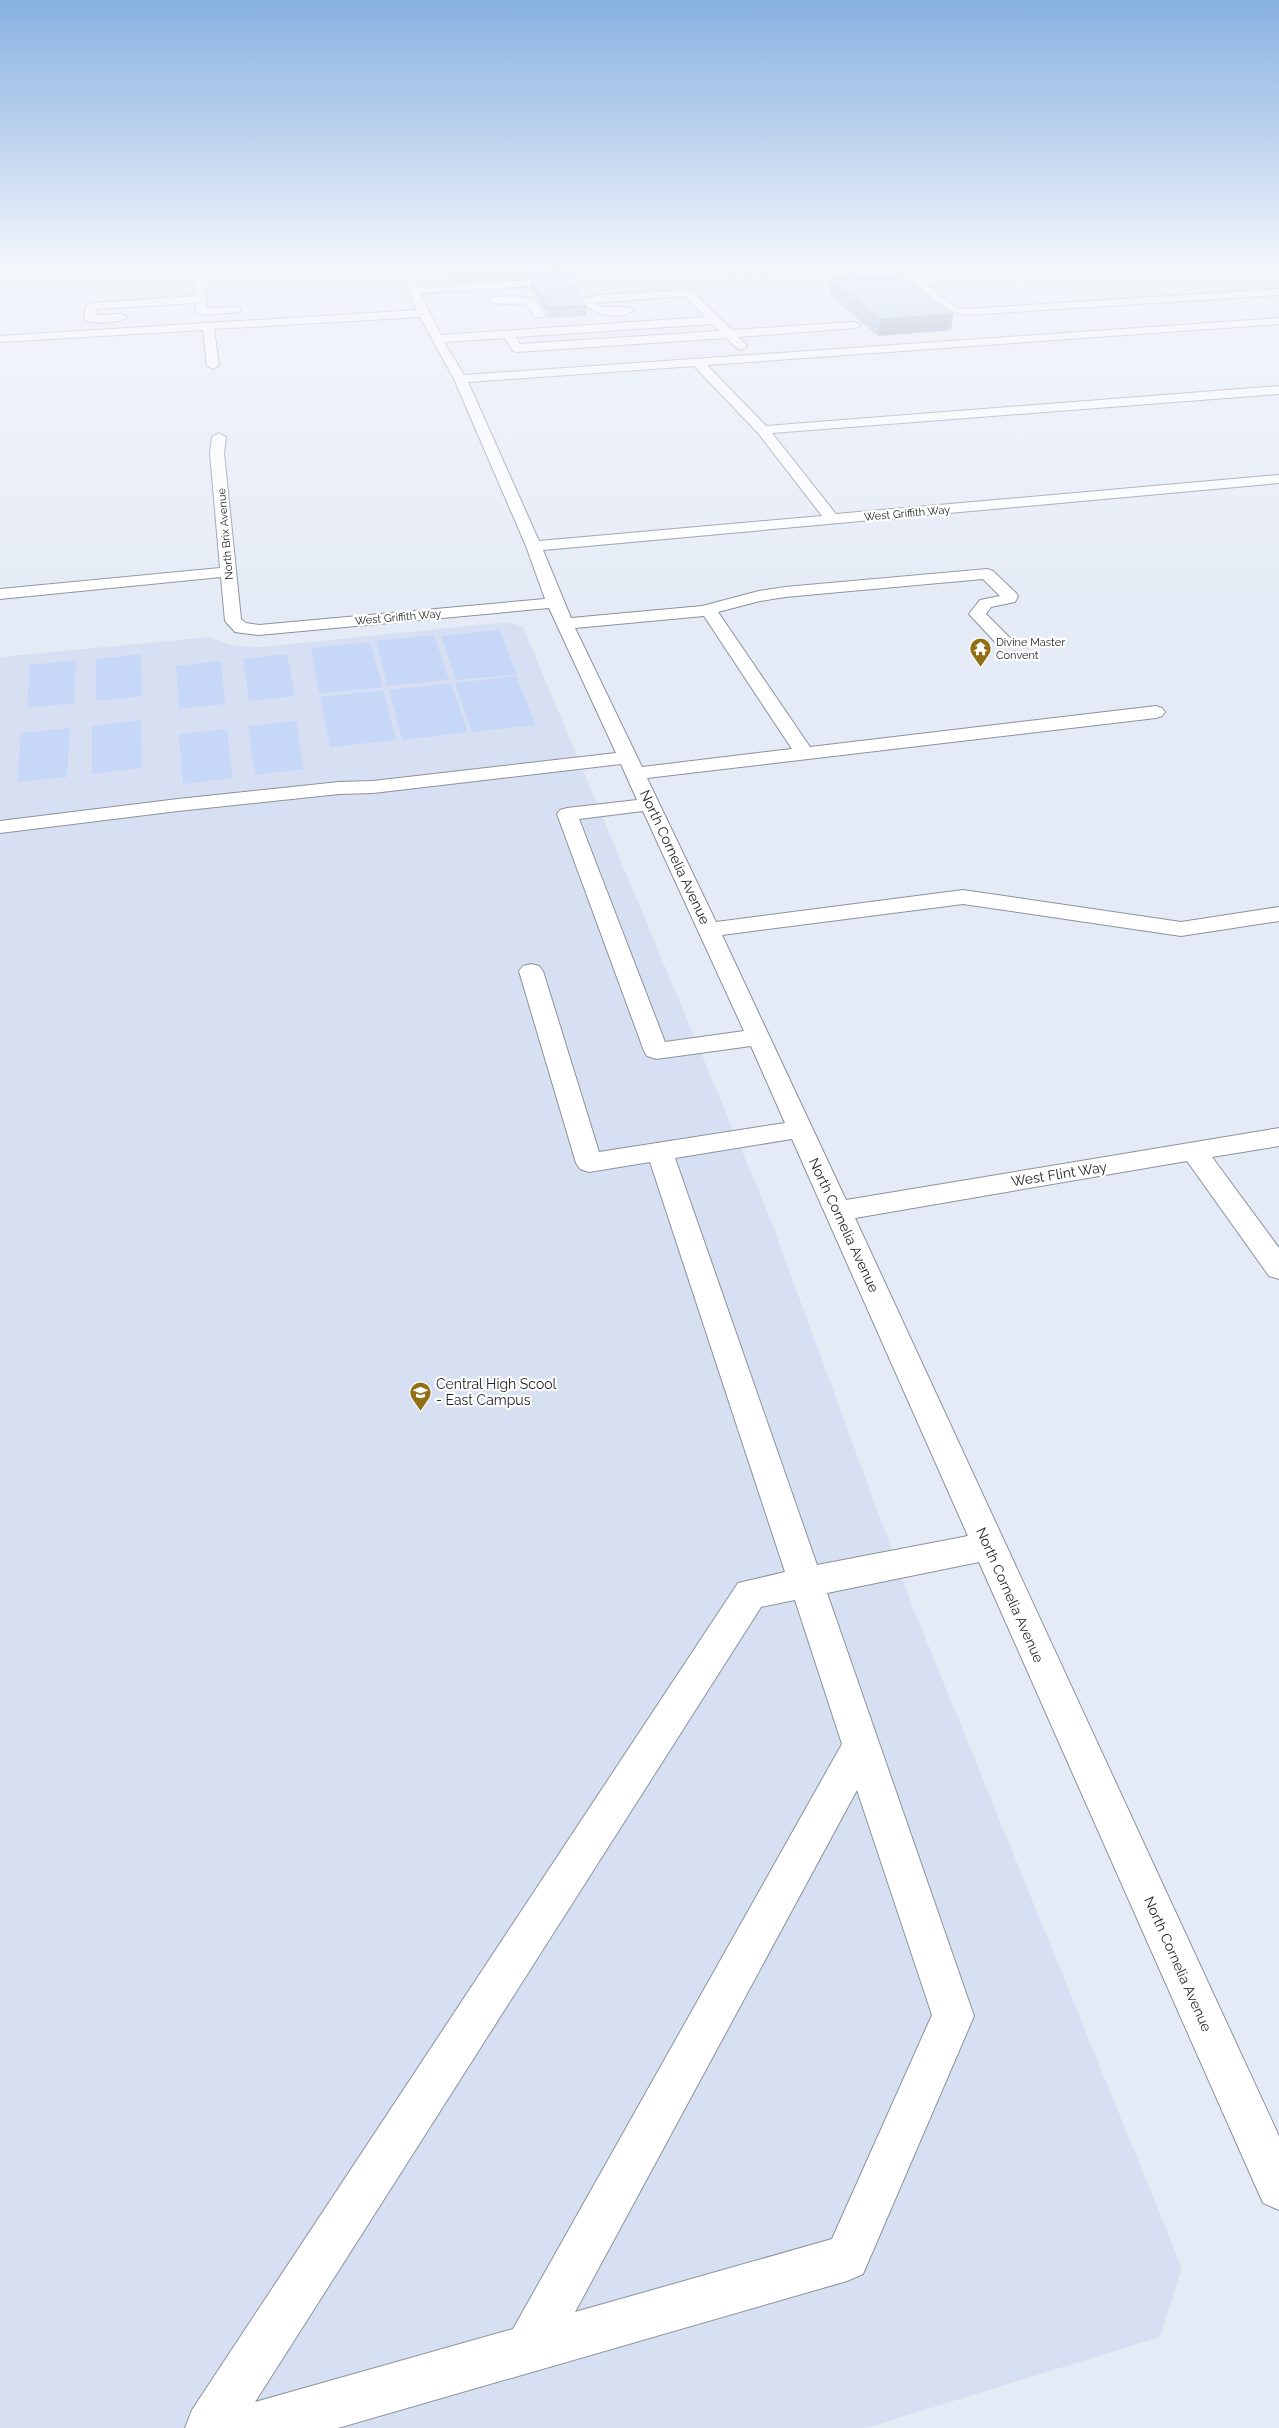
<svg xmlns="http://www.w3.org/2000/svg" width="1279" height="2428" viewBox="0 0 1279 2428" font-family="Raleway,sans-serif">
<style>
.built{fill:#d6e0f2}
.green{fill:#c7d7f7}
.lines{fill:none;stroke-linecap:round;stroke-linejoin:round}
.minor-casing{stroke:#8c929d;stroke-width:2}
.minor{fill:#fff;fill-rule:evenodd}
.wall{fill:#96a9cf}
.shaded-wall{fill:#7a8aa9}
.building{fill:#afc5f1;stroke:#7a8aa9}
.labels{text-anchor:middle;stroke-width:4.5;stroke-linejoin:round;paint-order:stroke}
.far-street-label{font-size:11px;fill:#1f2125;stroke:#fff}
.far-poi-label{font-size:11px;fill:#1f2125;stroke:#fff;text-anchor:start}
.street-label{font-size:14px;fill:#1f2125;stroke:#fff}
.poi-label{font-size:14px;fill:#1f2125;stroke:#fff;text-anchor:start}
</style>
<rect width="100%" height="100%" fill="#e5ebf6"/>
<path class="built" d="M446 267H887L889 269 457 296 451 287Z
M507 622 523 627 768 1213 914 1610 1182 2268 1160 2337 866 2428H0V657L210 637 230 645 260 647Z"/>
<path class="green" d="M499 630 517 674 456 680 441 636Z
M434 635 449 680 387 686 376 641Z
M370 642 383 687 319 694 311 648Z
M141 654 142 696 96 701V659Z
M287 654 295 696 249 701 243 659Z
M76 660 74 703 27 708 30 665Z
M221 661 225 704 179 709 176 666Z
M516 676 536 725 472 732 455 683Z
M451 683 468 732 402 740 389 690Z
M383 690 396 740 330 747 320 697Z
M141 720 142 768 92 774V726Z
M296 721 304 769 255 775 248 726Z
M70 728 67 777 17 782 21 733Z
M227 729 233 778 183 784 179 734Z"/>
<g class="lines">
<defs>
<path id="minor" d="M193 267H230L225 270 203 272 207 308 236 307 240 308V312L202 315 196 312V303L96 309V315L122 314 128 317C121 323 91 325 84 319L86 306 91 303 195 296Z
M398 267H408L417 287 743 267H794L789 270 763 272 420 293 441 335 706 317 685 296 594 303C607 312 625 302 634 310 621 321 590 314 581 301L582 299 600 295 688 290 692 291 732 330 855 322 861 325 855 328 738 337 747 346 741 350 737 348 726 338 516 352 512 350 505 338 444 342 464 375 1279 318V324L707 365 766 426 1279 386V394L772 433 836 514 1279 475V483L543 550 571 618 702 606 759 591 785 587 987 569 993 571 1016 593 1018 596 1015 602 991 607 986 614 1011 639 1008 643H996L969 614 980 600 1000 596 983 579 785 597 760 601 718 612 810 747 1156 706 1162 708 1165 712 1162 716 1156 718 647 778 716 922 963 890 1181 922 1279 907V921L1181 936 963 904 722 935 846 1200 1279 1128V1146L1212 1157 1279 1248V1279L1269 1276 1187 1161 855 1218 1279 2136V2210L1263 2203 979 1562 827 1593 974 2016 863 2274 847 2281 338 2428H185L192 2410 738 1583 785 1572 650 1162 589 1172 580 1169 576 1163 519 971 523 966 531 964 539 966 543 971 599 1152 785 1123 751 1046 656 1059 647 1056 644 1051 557 814 560 810 567 808 637 800 621 764 373 793 339 794 178 811 0 833V821L178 799 339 782 373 781 616 753 549 608 259 635 235 632 225 621 221 577 0 599V589L220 568 210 453 212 437 219 433 226 437 224 453 241 619 246 623 259 625 545 599 526 546 454 379 420 317 214 329 219 365 213 369 207 365 203 330 0 342V336L417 310ZM712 324 720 331 520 344 516 337ZM694 366 758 433 822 516 539 541 468 382ZM704 616 792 749 642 767 575 628ZM643 811 744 1031 665 1042 579 819ZM792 1139 968 1536 817 1565 675 1158ZM795 1600 842 1744 513 2329 255 2402 761 1607ZM857 1790 932 2015 832 2239 575 2312Z
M892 267H904L917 278 1084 267H1138L1133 270 925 284 954 306 966 309 1279 289V295L966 315 946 310Z
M517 296 534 300 545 315 543 317H535L526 304C515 302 497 307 489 300L494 297Z"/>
</defs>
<use href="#minor" class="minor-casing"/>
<use href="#minor" class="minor"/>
</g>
<path class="wall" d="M520 267H560L563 271V276L526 278Z
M531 279 586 306V316L547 318V314L531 288Z
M830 279 951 330 878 336 829 295Z"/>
<path class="shaded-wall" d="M563 271V276L526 278V274Z
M953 314 951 330 878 336 880 319Z"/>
<path class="building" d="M522 267H560L563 271 526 274Z
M902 275 953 314 880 319 830 279Z
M568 276 586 306 546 308V304L531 279Z"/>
<linearGradient id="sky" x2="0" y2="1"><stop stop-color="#87b0e0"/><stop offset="0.44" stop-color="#f3f6fb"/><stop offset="1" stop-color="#f3f6fb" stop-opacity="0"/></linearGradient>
<rect width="1279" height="607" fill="url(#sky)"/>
<defs>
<symbol id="temple-pin" viewBox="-11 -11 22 30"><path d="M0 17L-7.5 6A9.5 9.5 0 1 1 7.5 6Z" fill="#926e15" stroke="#fff"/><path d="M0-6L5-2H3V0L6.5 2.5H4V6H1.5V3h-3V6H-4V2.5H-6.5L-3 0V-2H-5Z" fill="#fff"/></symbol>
<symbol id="school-pin" viewBox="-11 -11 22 30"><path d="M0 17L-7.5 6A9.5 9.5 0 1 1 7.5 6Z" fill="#926e15" stroke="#fff"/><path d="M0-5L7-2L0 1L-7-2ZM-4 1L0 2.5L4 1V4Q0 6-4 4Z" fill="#fff"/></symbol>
</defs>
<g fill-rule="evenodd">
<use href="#temple-pin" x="968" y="636" width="25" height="34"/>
<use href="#school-pin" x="408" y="1380" width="25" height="34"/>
</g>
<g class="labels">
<g class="far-street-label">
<text transform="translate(907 513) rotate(-5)" y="4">West Griffith Way</text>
<text transform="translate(225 534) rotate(-95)" y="4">North Brix Avenue</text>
<text transform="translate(398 617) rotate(-5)" y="4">West Griffith Way</text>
</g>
<g class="far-poi-label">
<text x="996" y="646">Divine Master<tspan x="996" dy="13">Convent</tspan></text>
</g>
<g class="street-label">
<text transform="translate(675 857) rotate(65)" y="5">North Cornelia Avenue</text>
<text transform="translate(1059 1174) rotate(-9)" y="5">West Flint Way</text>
<text transform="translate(844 1225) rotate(65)" y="5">North Cornelia Avenue</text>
<text transform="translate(1010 1595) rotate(66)" y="5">North Cornelia Avenue</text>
<text transform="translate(1178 1964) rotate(66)" y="5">North Cornelia Avenue</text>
</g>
<g class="poi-label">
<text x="436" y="1389">Central High Scool<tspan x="436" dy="16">- East Campus</tspan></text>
</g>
</g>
</svg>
